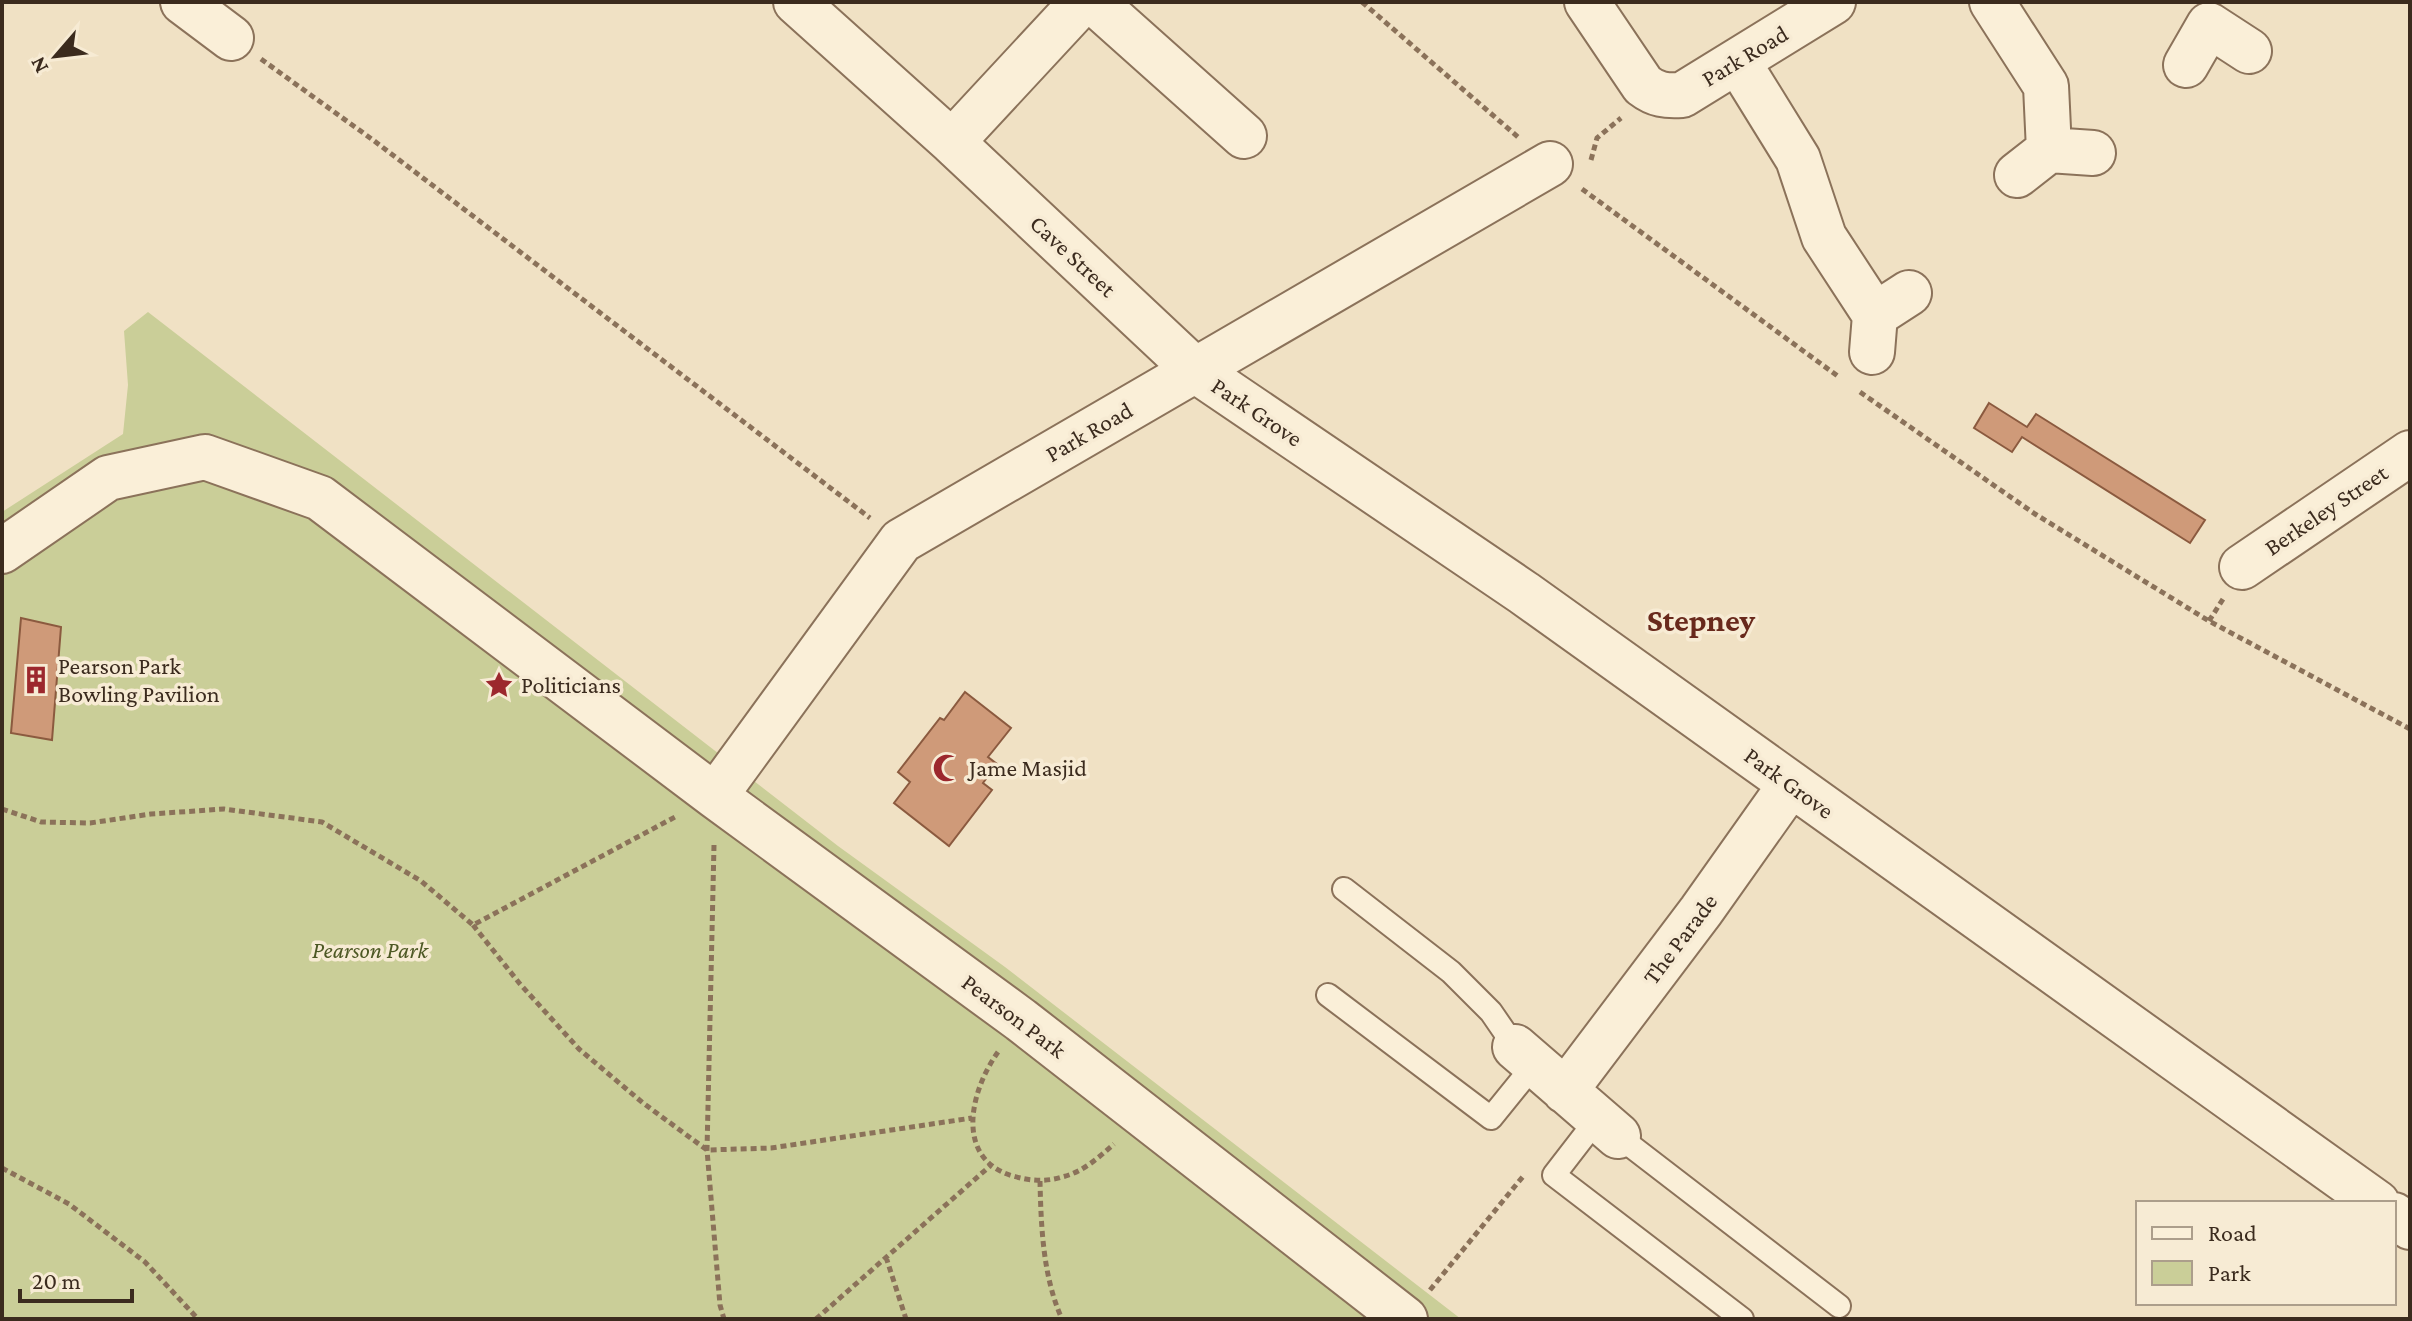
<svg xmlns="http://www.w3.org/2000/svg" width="2412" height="1321" viewBox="0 0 2412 1321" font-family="'Crimson Pro',serif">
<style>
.green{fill:#cace98}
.building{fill:#cf9a79;stroke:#8b5a3f;stroke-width:2}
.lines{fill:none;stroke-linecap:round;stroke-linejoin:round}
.lane-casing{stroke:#8b725a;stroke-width:26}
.street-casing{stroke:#8b725a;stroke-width:48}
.path{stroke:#8b725a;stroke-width:5;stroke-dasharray:6 4;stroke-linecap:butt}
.lane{stroke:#faefd8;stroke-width:22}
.street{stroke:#faefd8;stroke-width:44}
.labels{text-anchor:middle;stroke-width:7;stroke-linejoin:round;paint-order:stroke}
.street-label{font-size:24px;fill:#3b2b1e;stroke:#f7ebd4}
.poi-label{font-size:24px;fill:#3b2b1e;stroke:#f7ebd4;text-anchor:start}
.park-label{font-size:24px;font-style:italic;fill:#4d5824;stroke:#f7ebd4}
.district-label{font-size:32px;font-weight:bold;fill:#69291c;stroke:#f7ebd4}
</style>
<rect width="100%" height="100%" fill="#f0e1c4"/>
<path class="green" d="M148 312 838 846 1005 967 1461 1319H2V512L123 434 128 385 124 331Z"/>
<path class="building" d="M1989 403 2027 427 2036 414 2205 520 2190 543 2022 437 2012 452 1974 428Z
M21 618 61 627 52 740 11 733Z
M965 692 1011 728 988 757 997 764 983 783 992 790 949 846 894 803 910 782 898 772 940 718 944 720Z"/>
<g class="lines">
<defs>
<path id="lane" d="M1344 889 1451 972 1491 1012 1515 1047
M1328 995 1491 1118 1534 1065
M1598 1118 1554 1175 1742 1319
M1618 1136 1839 1306"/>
<path id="street" d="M183 2 231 38
M796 2 952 142 1195 370 1524 593 2377 1203
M1094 2 1244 136
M1587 2 1643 85C1656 95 1666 96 1682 95L1833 2
M1992 2 2046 86 2049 150
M1738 62 1798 159 1824 237 1875 315
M2186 65 2209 25 2249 51
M952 142 1082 2
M2017 175 2049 150 2093 153
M1872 352 1875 315 1909 293
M2 551 108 478 205 457 320 498 715 796 1021 1020 1405 1319
M2242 567 2410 453
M715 796 901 541 1550 164
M1515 1047 1618 1136
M1565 1091 1701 911 1791 784
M2394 1215 2410 1227"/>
</defs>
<use href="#lane" class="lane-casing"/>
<use href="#street" class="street-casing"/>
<path class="path" d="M1362 2 1518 137
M261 59 373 140 870 518
M1591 160 1597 138 1621 118
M1582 189 1839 377
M1860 392 2035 514 2209 621 2410 729
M2209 621 2223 599
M2 809 41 822 90 823 151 814 224 809 322 822 421 881 473 925 675 817
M714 845 707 1150 720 1305 724 1319
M473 925 520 984 579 1049 643 1103 707 1150 771 1148 972 1118
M998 1052C970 1091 954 1159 1013 1176 1030 1181 1046 1182 1062 1177 1083 1172 1098 1158 1114 1144
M2 1168 69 1204 145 1262 198 1319
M1040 1181C1041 1227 1043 1277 1062 1319
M886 1257 906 1319
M1430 1290 1525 1174
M816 1319 990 1166"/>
<use href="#lane" class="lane"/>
<use href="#street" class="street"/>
</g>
<defs>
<symbol id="building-bare" viewBox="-9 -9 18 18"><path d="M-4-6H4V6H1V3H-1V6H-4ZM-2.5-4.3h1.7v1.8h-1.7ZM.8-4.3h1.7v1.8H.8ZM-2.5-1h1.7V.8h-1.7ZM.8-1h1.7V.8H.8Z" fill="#9c282d" stroke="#f7ebd4" stroke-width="2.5" paint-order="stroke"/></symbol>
<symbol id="sight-bare" viewBox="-9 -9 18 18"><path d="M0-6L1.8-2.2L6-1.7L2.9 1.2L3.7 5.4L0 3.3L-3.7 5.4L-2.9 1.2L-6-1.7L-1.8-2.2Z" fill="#9c282d" stroke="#f7ebd4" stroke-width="2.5" paint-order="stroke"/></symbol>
<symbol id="mosque-bare" viewBox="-9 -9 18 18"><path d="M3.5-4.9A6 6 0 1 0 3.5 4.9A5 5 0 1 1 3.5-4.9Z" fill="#9c282d" stroke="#f7ebd4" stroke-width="2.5" paint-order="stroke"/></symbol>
</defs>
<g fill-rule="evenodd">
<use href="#building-bare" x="16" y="660" width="40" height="40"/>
<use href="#sight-bare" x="479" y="665" width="40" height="40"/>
<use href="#mosque-bare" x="927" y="748" width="40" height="40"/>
</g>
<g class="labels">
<g class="street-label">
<text transform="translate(1745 56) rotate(-31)" y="8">Park Road</text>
<text transform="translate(1073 256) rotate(43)" y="8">Cave Street</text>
<text transform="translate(1257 412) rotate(34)" y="8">Park Grove</text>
<text transform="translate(1089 432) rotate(-30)" y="8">Park Road</text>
<text transform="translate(2326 510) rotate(-34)" y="8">Berkeley Street</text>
<text transform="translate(1789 783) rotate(36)" y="8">Park Grove</text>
<text transform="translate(1680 939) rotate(-53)" y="8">The Parade</text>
<text transform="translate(1014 1016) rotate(37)" y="8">Pearson Park</text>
</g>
<g class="poi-label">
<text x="58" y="674">Pearson Park<tspan x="58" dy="28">Bowling Pavilion</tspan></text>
<text x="521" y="693">Politicians</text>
<text x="969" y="776">Jame Masjid</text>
</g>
<g class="park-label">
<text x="370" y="958">Pearson Park</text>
</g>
<g class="district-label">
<text x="1701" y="631">Stepney</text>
</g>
</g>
<rect width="2412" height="1321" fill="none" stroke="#3b2b1e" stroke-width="8"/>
<rect x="2136" y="1201" width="260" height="104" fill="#f7ebd4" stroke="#ac9e8b" stroke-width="2"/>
<rect x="2152" y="1227" width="40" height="12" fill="#faefd8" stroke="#ac9e8b" stroke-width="2"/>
<text x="2208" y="1241" font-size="24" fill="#3b2b1e">Road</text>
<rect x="2152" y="1261" width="40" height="24" fill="#cace98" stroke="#ac9e8b" stroke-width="2"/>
<text x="2208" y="1281" font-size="24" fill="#3b2b1e">Park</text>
<g transform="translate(56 56) rotate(242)" stroke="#f7ebd4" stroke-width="6" paint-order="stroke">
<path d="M0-6L14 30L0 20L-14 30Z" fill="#3b2b1e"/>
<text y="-12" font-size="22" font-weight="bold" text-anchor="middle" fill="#3b2b1e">N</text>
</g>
<path d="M20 1289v12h112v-12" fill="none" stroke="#3b2b1e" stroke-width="4"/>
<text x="32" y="1289" font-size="24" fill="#3b2b1e" stroke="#f7ebd4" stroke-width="6" paint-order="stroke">20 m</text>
</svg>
